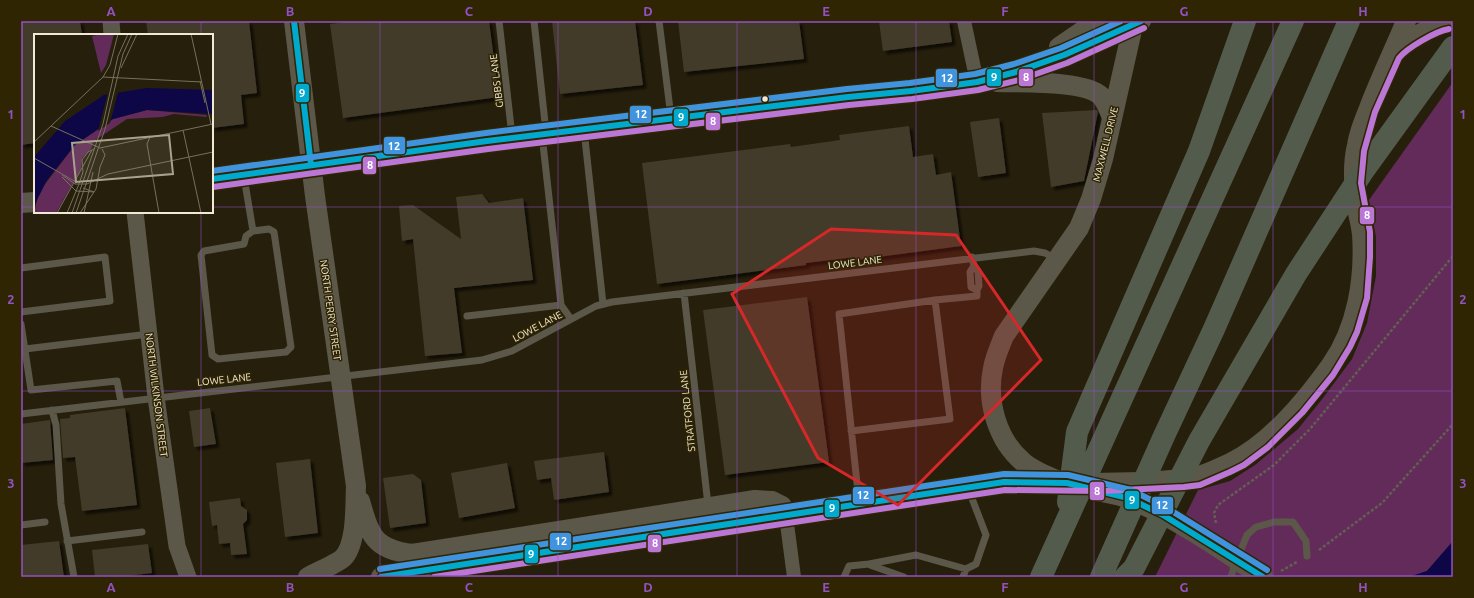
<svg xmlns="http://www.w3.org/2000/svg" width="1474" height="598" viewBox="0 0 1474 598" font-family="Ubuntu,sans-serif">
<style>
.green{fill:#632b5a}
.water{fill:#0d0748}
.building{fill:#433a29;filter:url(#shadow)}
.lines{fill:none;stroke-linecap:round;stroke-linejoin:round}
.path{stroke:#635f53;stroke-width:2.5;stroke-dasharray:3 2;stroke-linecap:butt}
.service{stroke:#5b5749;stroke-width:7}
.minor{stroke:#5b5749;stroke-width:14}
.tertiary{stroke:#5b5749;stroke-width:17}
.secondary{stroke:#5b5749;stroke-width:20}
.motorway{stroke:#535c4c;stroke-width:22}
.bus-1-casing{stroke:#302502;stroke-width:9}
.bus-2-casing{stroke:#302502;stroke-width:9}
.bus-3-casing{stroke:#302502;stroke-width:9}
.bus-1{stroke:#00a9ce;stroke-width:6}
.bus-2{stroke:#ba77d6;stroke-width:6}
.bus-3{stroke:#4094de;stroke-width:6}
.marked{fill:#d62828;fill-opacity:0.2;stroke:#d62828;stroke-width:3;stroke-linejoin:round}
.grid{fill:none;stroke:#9252c4;stroke-width:1;stroke-opacity:0.55}
.bus-dot{fill:#efe9d6;stroke:#302502;stroke-width:1.5}
.labels{text-anchor:middle;stroke-width:3;stroke-linejoin:round;paint-order:stroke}
.street-label{font-size:10px;fill:#efe9d6;stroke:#302502}
.inset-road{fill:none;stroke:#76705d;stroke-width:1}
.view{fill:#a9a28f;fill-opacity:0.15;stroke:#a9a28f;stroke-width:2}
.inset-edge{fill:none;stroke:#efe9d6;stroke-width:2}
.line-badge{stroke:#302502;stroke-width:1.5}
.badge-label{font-size:11px;text-anchor:middle;font-weight:bold;fill:#fff}
.neatline{fill:none;stroke:#9252c4;stroke-width:1.5}
.grid-label{font-size:13px;text-anchor:middle;font-weight:bold;fill:#9252c4}
</style>
<defs>
<filter id="shadow"><feDropShadow dx="3.5" dy="3.5" stdDeviation="1" flood-color="#0009"/></filter>
</defs>
<rect width="100%" height="100%" fill="#261f0c"/>
<path class="green" d="M1453 82V541L1427 571 1411 577H1155L1198 490 1230 481 1255 465 1298 429 1323 398 1352 359 1367 323 1376 276V237L1369 200Z"/>
<path class="water" d="M1453 541V577H1408L1427 571Z"/>
<path class="building" d="M21 21H80L82 35H35V143L21 145Z
M146 21H249L257 93 241 95 244 124 212 128V35H148Z
M353 21H489L499 97 343 118 330 24Z
M552 21H635L643 85 560 94Z
M678 21H799L804 59 684 72Z
M879 21H949L952 42 883 51Z
M1097 110 1098 112 1084 181 1051 187 1042 113Z
M999 118 1006 173 978 177 970 122Z
M909 126 913 157 933 154 936 175 951 172 961 246 855 260V257L806 263V265L657 284 642 163 790 144 791 147 840 140 839 135Z
M482 194 489 203 523 198 533 280 454 288 462 353 425 356 413 239 402 241 399 206 413 205 461 239 456 197Z
M807 297 829 462 725 475 703 310Z
M125 408 137 505 82 511 75 457 63 458 60 419 70 418V415Z
M210 408 216 444 194 447 189 411Z
M50 420 53 460 21 463V424Z
M604 452 609 492 554 500 551 478 537 480 534 461Z
M310 459 318 533 285 537 276 463Z
M507 463 515 508 459 518 451 473Z
M413 474 421 480 426 523 390 528 383 478Z
M240 498 241 506 247 510V520L243 524 247 554 231 555 230 543 219 544 217 525 212 526 209 502Z
M59 541 64 577H21V545Z
M148 544 152 573 119 577H95L92 550Z"/>
<g class="lines">
<path class="path" d="M1216 523 1214 513 1218 505 1274 465 1310 429 1453 256
M1319 550 1382 503 1453 424
M1281 571 1297 562"/>
<path class="service" d="M499 21 512 136
M534 21 546 132
M659 21 671 117
M584 130 603 304
M244 177 253 231 269 229 274 232 291 347 286 352 218 359 212 355 201 255 204 251 244 244 246 236 253 231
M974 266 970 272 971 287 977 290
M21 268 105 257 110 301 21 312
M684 293 708 505
M561 305 571 319
M467 316 561 305 542 135
M21 324 31 390 117 381 121 402
M25 349 149 334
M52 410 56 425 61 504 74 577
M21 414 482 360 512 351 596 306 612 302 1034 251 1045 253 1056 259
M851 431 950 419 935 300
M859 502 839 314 935 300 977 296V290L979 286 978 271 974 266 972 257
M21 525 45 522
M67 541 142 532
M870 565 904 577
M844 577 849 566 869 564 916 555 966 569 976 564 986 535 968 488
M963 577 966 569
M1231 577 1234 567 1247 535 1256 527 1274 522H1293L1306 541 1307 556"/>
<path class="minor" d="M964 21 977 82
M786 516 794 577"/>
<path class="tertiary" d="M111 21 112 35
M135 212 156 397 177 546 188 577"/>
<path class="secondary" d="M294 21 315 196 356 486C355 505 357 544 343 558 336 564 317 572 308 577
M1134 21 1103 159 1091 199 1079 228 1004 336C1000 346 995 357 993 368 986 401 997 440 1023 462 1032 470 1053 479 1065 483 1074 485 1086 483 1095 483 1128 482 1162 483 1194 477 1206 475 1219 468 1230 463 1269 445 1306 400 1331 365 1357 328 1365 279 1362 234 1361 226 1359 217 1357 209 1354 187 1352 166 1357 145 1359 132 1364 120 1369 108 1380 79 1394 50 1406 21
M1059 47 1097 21
M1394 50 1416 36 1442 22 1447 21
M997 82C1021 83 1084 80 1101 96 1107 103 1109 110 1112 118
M212 179 487 141 848 97 911 91 977 82 1016 72 1064 55 1141 21
M21 203 35 202
M1093 490C1105 493 1118 494 1129 499 1177 518 1220 549 1263 577
M360 501C370 536 374 549 412 554L755 500 772 501 782 506 786 516
M381 577 968 487 1004 482 1056 483"/>
<path class="motorway" d="M1068 502 1077 432 1199 151 1245 21
M1041 577 1293 21
M1101 577 1164 436 1214 329 1349 21
M1125 577 1134 568 1199 441 1296 274 1364 170 1453 47"/>
<defs>
<path id="bus-1" d="M294 21 311 165
M212 179 487 141 848 97 911 91 977 82 1016 72 1064 55 1141 21
M381 577 1004 482 1067 483 1128 498 1163 515 1263 577"/>
<path id="bus-2" d="M213 187 488 149 849 105 912 99 978 90 1019 80 1067 63 1144 28
M434 577 1005 490 1102 491 1184 487 1200 485 1230 472 1244 465 1268 447 1302 413 1333 375 1350 347 1357 332 1367 298 1370 257V232L1361 183 1364 151 1375 112 1399 58C1407 48 1436 31 1449 29"/>
<path id="bus-3" d="M212 171 486 133 847 89 910 83 975 74 1014 64 1061 48 1121 21
M380 569 1004 474 1068 475 1131 490 1167 508 1267 570"/>
</defs>
<use href="#bus-1" class="bus-1-casing"/>
<use href="#bus-2" class="bus-2-casing"/>
<use href="#bus-3" class="bus-3-casing"/>
<use href="#bus-1" class="bus-1"/>
<use href="#bus-2" class="bus-2"/>
<use href="#bus-3" class="bus-3"/>
</g>
<path class="marked" d="M831 229 956 235 1041 360 898 505 818 458 732 294Z"/>
<path class="grid" d="M201 21V35M380 21V577M558 21V577M737 21V577M916 21V577M1094 21V577M1273 21V577M21 207H35M212 207H1453M201 212V577M21 391H1453"/>
<circle class="bus-dot" cx="765" cy="99" r="3.5"/>
<g class="labels">
<g class="street-label">
<text transform="translate(496 81) rotate(-97)" y="4">GIBBS LANE</text>
<text transform="translate(1105 144) rotate(-76)" y="4">MAXWELL DRIVE</text>
<text transform="translate(855 262) rotate(-7)" y="4">LOWE LANE</text>
<text transform="translate(331 310) rotate(82)" y="4">NORTH PERRY STREET</text>
<text transform="translate(537 326) rotate(-28)" y="4">LOWE LANE</text>
<text transform="translate(224 379) rotate(-6)" y="4">LOWE LANE</text>
<text transform="translate(157 395) rotate(83)" y="4">NORTH WILKINSON STREET</text>
<text transform="translate(687 411) rotate(-96)" y="4">STRATFORD LANE</text>
</g>
</g>
<g transform="translate(34 34)">
<rect width="179" height="179" fill="#261f0c"/>
<path d="M68 0H80L72 31 67 39 58 2ZM113 76 172 81 173 83 140 80 128 83 93 85 60 107 57 115 48 124 47 135 22 179H0L5 158 41 111 79 85Z" fill="#632b5a"/>
<path d="M113 54 179 56V80L113 76 79 85 41 111 13 146 0 172V123L31 87 70 61Z" fill="#0d0748"/>
<path d="M85 55 76 89 64 97 74 58Z" fill="#261f0c"/>
<path class="inset-road" d="M157 0 177 90M87 34 103 0M69 43 168 48M166 47 171 69M17 92 66 114 179 90M149 96 167 179M116 103 113 110 125 179M0 108 69 43 76 31 84 0M0 124 42 148M28 141 41 150H53L74 140 179 118M28 143 42 157 60 158 46 179M45 150 49 138 48 126 54 118 60 115M49 154 60 158 62 155 66 133 71 121 68 115M23 179 58 116M33 179 45 150M38 179 69 90 84 22 94 0M42 179 71 95 89 20 98 0M50 179 59 138"/>
<path class="view" d="M135 101 139 140 42 148 38 109Z"/>
<rect width="179" height="179" class="inset-edge"/>
</g>
<g class="line-badge">
<rect x="1018" y="68" width="16" height="19" rx="4" fill="#ba77d6"/>
<rect x="986" y="68" width="16" height="19" rx="4" fill="#00a9ce"/>
<rect x="935" y="68" width="23" height="20" rx="4" fill="#4094de"/>
<rect x="295" y="83" width="15" height="20" rx="4" fill="#00a9ce"/>
<rect x="629" y="105" width="23" height="19" rx="4" fill="#4094de"/>
<rect x="673" y="108" width="16" height="19" rx="4" fill="#00a9ce"/>
<rect x="705" y="112" width="16" height="19" rx="4" fill="#ba77d6"/>
<rect x="383" y="136" width="23" height="19" rx="4" fill="#4094de"/>
<rect x="362" y="156" width="15" height="19" rx="4" fill="#ba77d6"/>
<rect x="1359" y="206" width="16" height="19" rx="4" fill="#ba77d6"/>
<rect x="1089" y="481" width="16" height="20" rx="4" fill="#ba77d6"/>
<rect x="852" y="486" width="23" height="19" rx="4" fill="#4094de"/>
<rect x="1124" y="490" width="16" height="20" rx="4" fill="#00a9ce"/>
<rect x="1151" y="496" width="23" height="19" rx="4" fill="#4094de"/>
<rect x="824" y="499" width="16" height="19" rx="4" fill="#00a9ce"/>
<rect x="549" y="532" width="23" height="19" rx="4" fill="#4094de"/>
<rect x="647" y="534" width="15" height="19" rx="4" fill="#ba77d6"/>
<rect x="524" y="544" width="15" height="20" rx="4" fill="#00a9ce"/>
</g>
<g class="badge-label">
<text x="1026" y="81">8</text>
<text x="994" y="81">9</text>
<text x="947" y="82">12</text>
<text x="302" y="97">9</text>
<text x="641" y="118">12</text>
<text x="681" y="121">9</text>
<text x="713" y="125">8</text>
<text x="394" y="150">12</text>
<text x="370" y="169">8</text>
<text x="1367" y="219">8</text>
<text x="1097" y="495">8</text>
<text x="863" y="499">12</text>
<text x="1132" y="504">9</text>
<text x="1162" y="509">12</text>
<text x="832" y="512">9</text>
<text x="561" y="545">12</text>
<text x="655" y="547">8</text>
<text x="531" y="558">9</text>
</g>
<rect width="1474" height="598" fill="none" stroke="#302502" stroke-width="44"/>
<rect x="22" y="22" width="1430" height="554" class="neatline"/>
<g class="grid-label">
<text x="111" y="16">A</text>
<text x="290" y="16">B</text>
<text x="469" y="16">C</text>
<text x="648" y="16">D</text>
<text x="826" y="16">E</text>
<text x="1005" y="16">F</text>
<text x="1184" y="16">G</text>
<text x="1363" y="16">H</text>
<text x="11" y="119">1</text>
<text x="1463" y="119">1</text>
<text x="11" y="304">2</text>
<text x="1463" y="304">2</text>
<text x="11" y="488">3</text>
<text x="1463" y="488">3</text>
<text x="111" y="592">A</text>
<text x="290" y="592">B</text>
<text x="469" y="592">C</text>
<text x="648" y="592">D</text>
<text x="826" y="592">E</text>
<text x="1005" y="592">F</text>
<text x="1184" y="592">G</text>
<text x="1363" y="592">H</text>
</g>
</svg>
